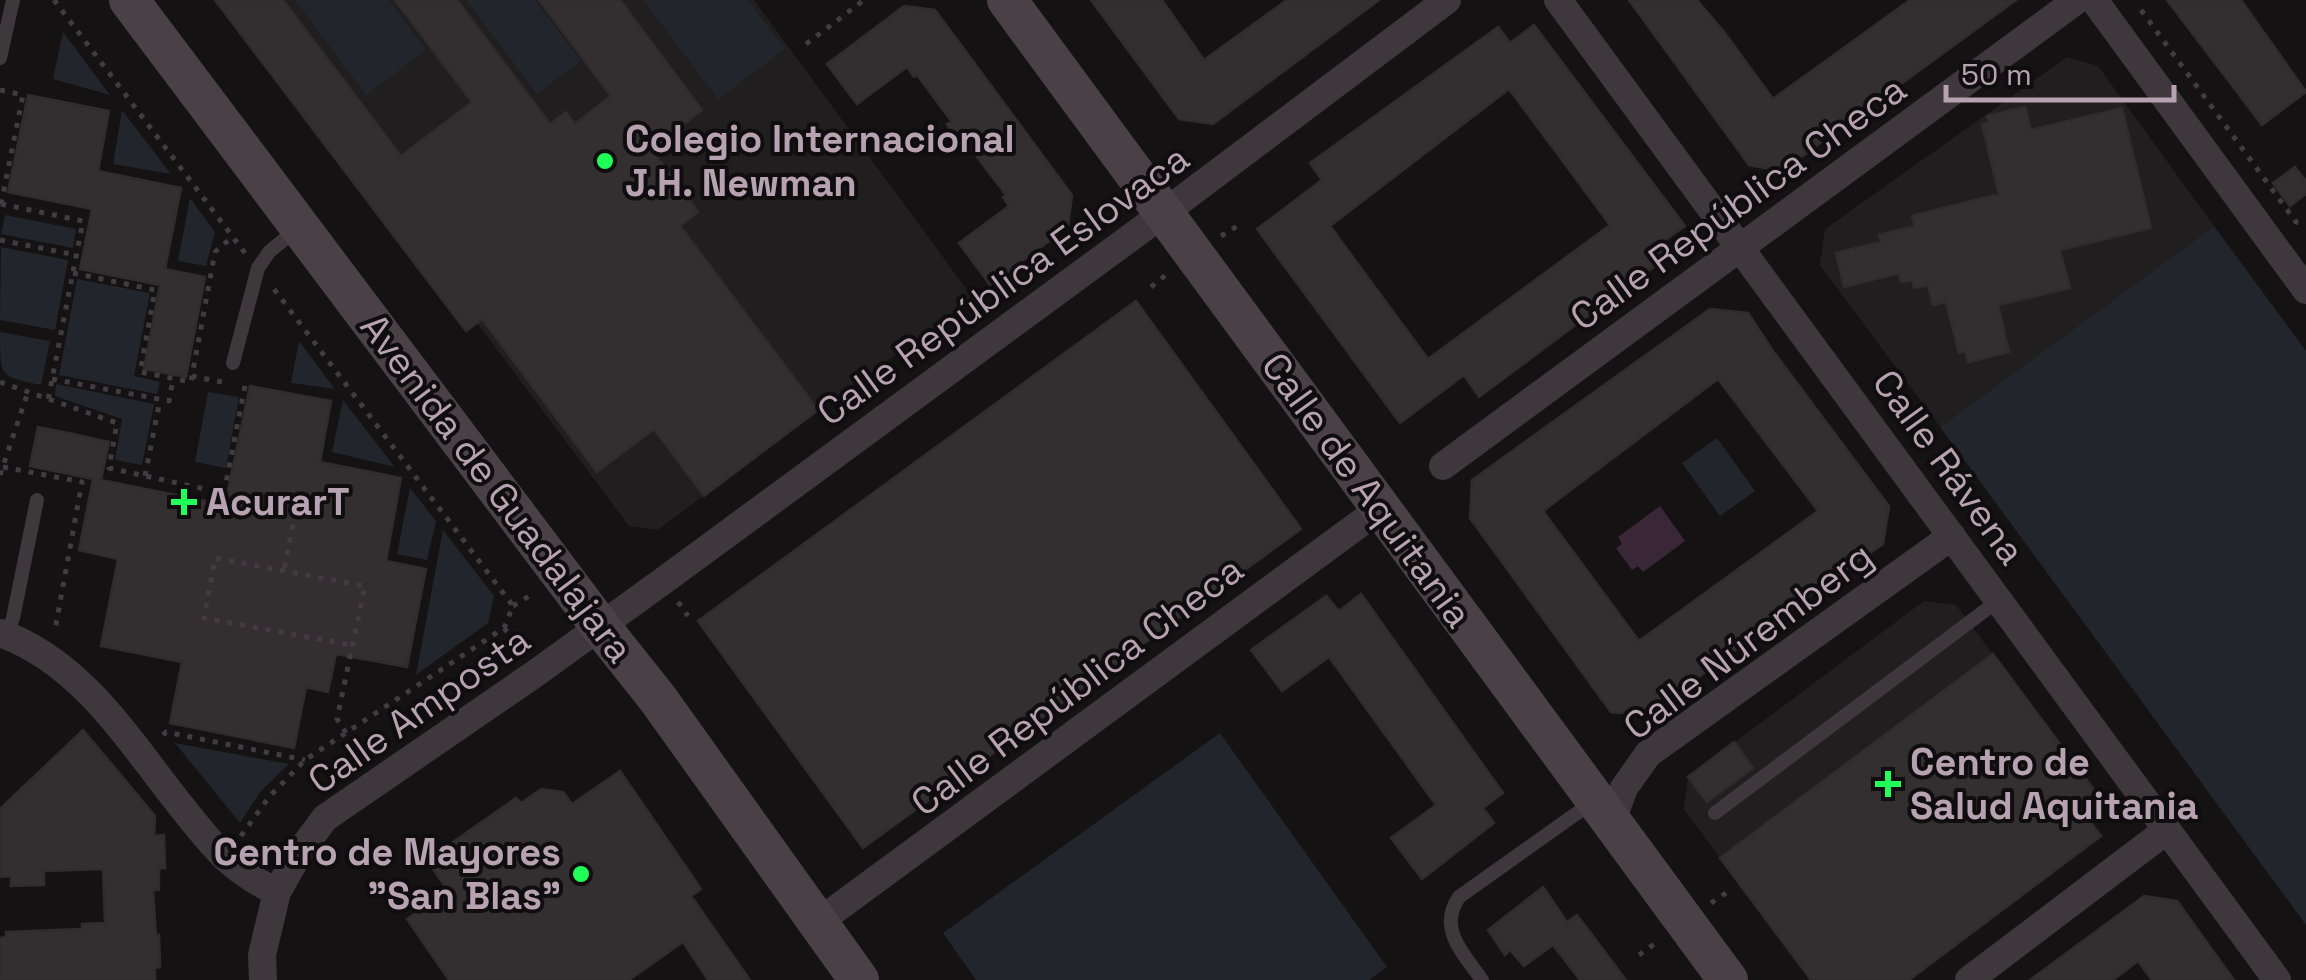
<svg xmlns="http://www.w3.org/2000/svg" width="2306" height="980" viewBox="0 0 2306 980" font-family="'Space Grotesk',sans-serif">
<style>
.built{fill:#211e1f}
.green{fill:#22252c}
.water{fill:#392738}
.building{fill:#332f31;stroke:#302c2e;stroke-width:2.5;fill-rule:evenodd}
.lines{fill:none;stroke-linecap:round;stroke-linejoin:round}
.path{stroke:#423b40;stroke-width:5;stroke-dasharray:5 8;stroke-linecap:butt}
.lane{stroke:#3e373b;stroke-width:14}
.street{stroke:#3e373b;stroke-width:28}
.secondary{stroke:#494146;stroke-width:40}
.poi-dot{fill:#1fff58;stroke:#0f0d0e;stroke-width:4}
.labels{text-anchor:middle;stroke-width:8;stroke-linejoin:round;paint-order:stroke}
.poi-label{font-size:38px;font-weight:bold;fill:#b6a2b0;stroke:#0f0d0e;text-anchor:start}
.street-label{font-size:38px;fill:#b6a2b0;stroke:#0f0d0e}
</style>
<rect width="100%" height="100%" fill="#141213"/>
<path class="built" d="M215 0H754L973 298 657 530 629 526 477 323 466 331Z
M2067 57 2098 66 2214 226 1940 427 1820 265 1825 229Z
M1924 601 1956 605 2095 791 2071 809 2082 811 2101 836 1909 980H1811L1684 809 1688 777Z"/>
<path class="green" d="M295 0H389L426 50 366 95Z
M466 0H535L581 61 537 94Z
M643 0H748L785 49 718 99Z
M63 32 110 95 53 79Z
M122 110 171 174 113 164Z
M190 198 215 232 206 266 178 261Z
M5 215 76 229 73 248 1 234Z
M2214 226 2306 351V925L1940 427Z
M1 247 68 260 55 330 0 320Z
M77 279 150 293 134 376 160 382 157 394 59 375Z
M0 332 50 341 41 385C0 376 0 379 0 332Z
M299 341 335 389 291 383Z
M56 384 154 404 142 465 115 460 122 419 55 396Z
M208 392 239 397 226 468 195 462Z
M343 400 395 467 332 452Z
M1717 438 1755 491 1720 516 1682 463Z
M410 488 436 521 427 560 397 554Z
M443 530 494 596 488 623 416 675Z
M1220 733 1387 967 1369 980H976L943 933Z
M175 743 289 764 261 791 240 823Z"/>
<path class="water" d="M1660 506 1685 541 1643 572 1638 566 1632 570 1616 548 1622 544 1618 537Z"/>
<path class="building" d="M215 0H283L401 156 472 102 395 0H457L550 124 566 112 575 124 611 96 539 0H620L702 110 651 149 698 212 680 226 818 410 704 496 654 429 597 472 482 319 466 331Z
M1091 0H1162L1204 60 1287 0H1379L1213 124 1179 119Z
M1629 0H1697L1725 33 1773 99 1910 0H2016L1782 171 1749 165Z
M2167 0H2241L2306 92 2262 125Z
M904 6 935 10 1072 195 1068 227 990 285 959 243 1009 206 1003 197 1006 195 971 149 967 152 952 136 947 124 952 122 917 75 914 77 907 67 857 104 827 64Z
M1534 25 1685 226 1661 243 1670 257 1646 272 1479 397 1464 375 1400 423 1257 229 1322 180 1310 163 1498 27 1510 43ZM1509 89 1610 225 1428 359 1330 226Z
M28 95 109 111 98 171 181 188 165 269 205 277 186 377 144 369 160 285 80 269 92 209 8 192Z
M2025 107 2031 130 2122 108 2151 228 2060 250 2070 288 1998 305 2009 352 1968 362 1965 351 1959 353 1946 302 1933 305 1928 285 1914 288 1913 280 1901 282 1899 273 1844 287 1836 253 1881 242 1879 235 1915 226 1912 216 1999 194 1982 124 1989 123 1987 116Z
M2295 167 2306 181V194L2290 206 2273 183Z
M1136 301 1301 529 863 848 698 621Z
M1710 309 1748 313 1773 351 1889 506 1883 544 1822 586 1647 715 1611 712 1470 518 1472 480ZM1718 379 1818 511 1639 641 1543 511Z
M250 386 331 401 320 462 401 478 386 561 426 569 407 667 336 654 328 692 306 687 294 748 170 723 182 662 101 646 118 559 79 550 93 479 30 466 38 427 73 434 109 442 101 480 225 505Z
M1361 594 1503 793 1483 808 1494 823 1422 879 1391 838 1436 805 1329 657 1282 691 1251 650 1326 596 1339 611Z
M1993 654 2095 791 2077 804 2101 836 1909 980H1811L1720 858Z
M83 730 155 816 154 836 164 835 165 868H159V890H153L156 935H159L160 967 155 968V980H0V938L6 937V932L82 929V924L105 923 103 869 44 871V885L11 886V876L0 877V809Z
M1734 742 1753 768 1707 802 1688 777Z
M620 771 701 889 691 896 750 980H708L683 942 629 980H449L407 919 448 891 427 860 516 798 521 803 541 789 563 792 572 804Z
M1543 887 1567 922 1577 915 1626 980H1580L1553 945 1524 966 1510 950 1505 955 1488 930Z
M2144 896 2177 901 2234 980H2152L2138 961 2113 980H2030Z"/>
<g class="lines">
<path class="path" d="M54 0 245 253
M2141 10 2296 222 2306 224
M806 44 864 0
M0 90 23 95 0 209
M1 204 83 221 48 400
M1221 236 1239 225
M0 240 76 255
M73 273 155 290 140 372 191 382 192 376
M1151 287 1167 274
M52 379 169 401 173 379
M0 382 117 423 109 468 296 509 284 570
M222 382 192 376 215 252 232 237
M3 467 82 482 55 630
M0 475 28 392
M145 476 160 400
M224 493 245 386 237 385
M678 602 688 616
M513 606 531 595
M504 628 512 638
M346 733 337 719 365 586 215 558 204 618 352 645
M163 735 166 732 305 760
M241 836 269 797 305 760 504 628 513 606 274 289
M1711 903 1729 891
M1639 955 1657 942"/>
<path class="lane" d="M0 58 13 0
M233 363 258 268 269 252 298 228
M7 635 13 618 37 500
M1715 813 1999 600
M1482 980C1464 954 1437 929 1459 897L1594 801"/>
<path class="street" d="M1558 0 2277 980
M2094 0 2306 290
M1443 466 2077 0
M0 633C82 662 129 741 181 806 213 846 229 869 277 892
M1611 824 1624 788 1648 754 1952 536
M817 923 1381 508
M263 980 262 955 277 892 299 853 325 818 536 673 663 581 1164 213 1447 0
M1969 980 2167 830"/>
<path class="secondary" d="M129 0 600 626 658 699 859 980
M1007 0 1728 980"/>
</g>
<g class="poi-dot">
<circle cx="605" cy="161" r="10"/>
<path d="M179 487h10v10h10v10h-10v10h-10v-10h-10v-10h10z"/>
<path d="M1883 769h10v10h10v10h-10v10h-10v-10h-10v-10h10z"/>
<circle cx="581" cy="874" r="10"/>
</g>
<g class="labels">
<g class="poi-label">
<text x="625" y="152">Colegio Internacional<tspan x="625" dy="44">J.H. Newman</tspan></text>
<text x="206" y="515">AcurarT</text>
<text x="1910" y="775">Centro de<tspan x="1910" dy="44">Salud Aquitania</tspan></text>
<text x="561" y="865" text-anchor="end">Centro de Mayores<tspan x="561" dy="44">"San Blas"</tspan></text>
</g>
<g class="street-label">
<text transform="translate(1738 203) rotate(-36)" y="13">Calle República Checa</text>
<text transform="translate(1003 285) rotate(-36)" y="13">Calle República Eslovaca</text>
<text transform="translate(1949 467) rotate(54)" y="13">Calle Rávena</text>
<text transform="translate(497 488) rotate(53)" y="13">Avenida de Guadalajara</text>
<text transform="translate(1367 490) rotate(54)" y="13">Calle de Aquitania</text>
<text transform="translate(1748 641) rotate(-37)" y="13">Calle Núremberg</text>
<text transform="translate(1077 686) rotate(-37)" y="13">Calle República Checa</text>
<text transform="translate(419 710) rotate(-35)" y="13">Calle Amposta</text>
</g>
</g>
<path d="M1946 85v15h228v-15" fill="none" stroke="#b6a2b0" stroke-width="5"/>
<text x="1961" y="85" font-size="30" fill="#b6a2b0" stroke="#0f0d0e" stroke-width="8" paint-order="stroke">50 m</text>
</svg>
